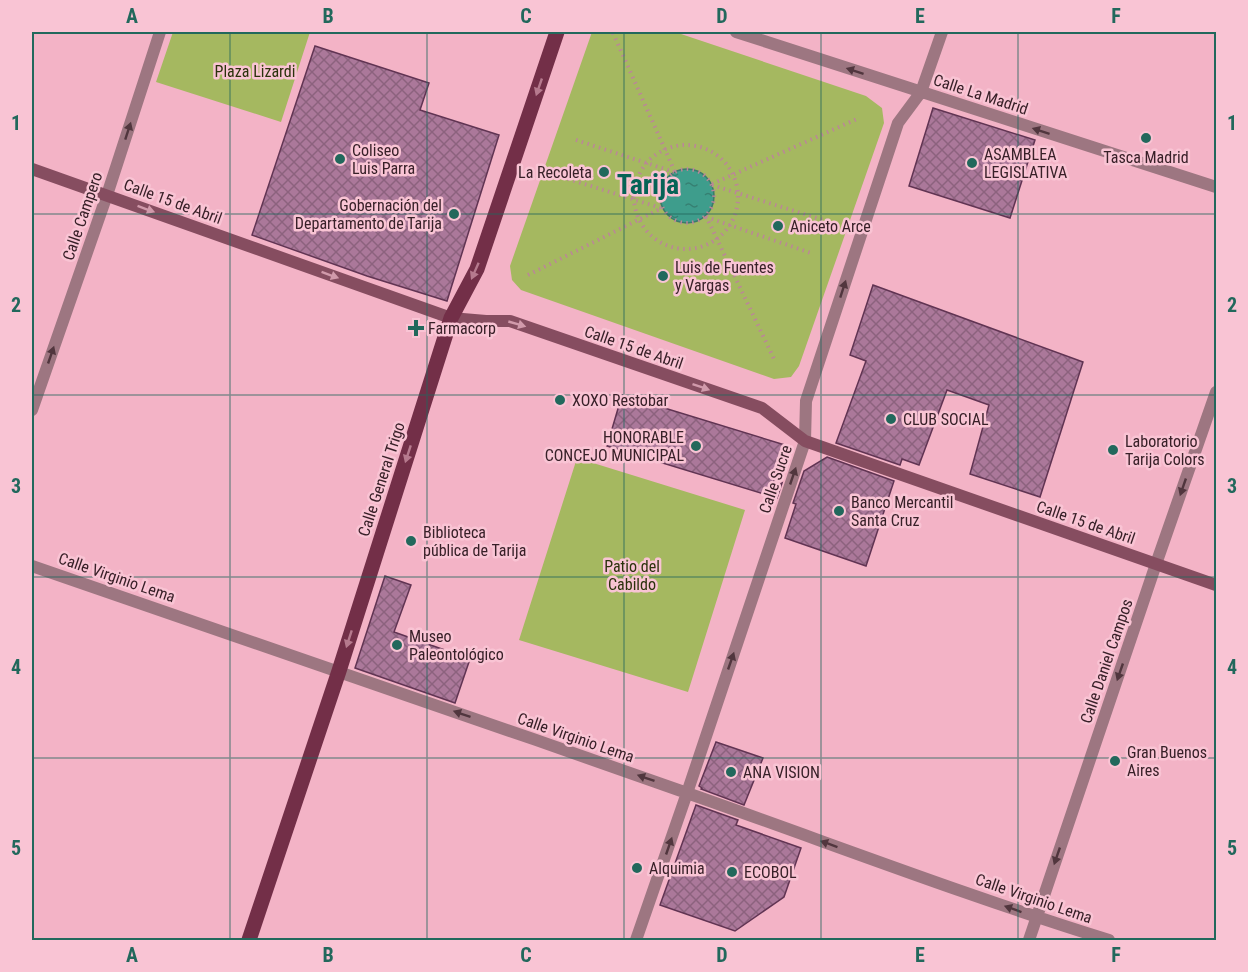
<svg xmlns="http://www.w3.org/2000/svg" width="1248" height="972" viewBox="0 0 1248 972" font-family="'Roboto Condensed',sans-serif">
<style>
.park{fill:#a5b860}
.water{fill:url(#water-ripples);stroke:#3c786e;stroke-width:1.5}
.building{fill:url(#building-cross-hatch);stroke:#613453;stroke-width:1.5}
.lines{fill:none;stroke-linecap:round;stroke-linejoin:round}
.path{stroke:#bb8797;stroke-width:4;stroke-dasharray:1.5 4.5;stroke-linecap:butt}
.street{stroke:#9d7681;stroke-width:12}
.secondary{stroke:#864d60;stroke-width:12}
.primary{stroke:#732f48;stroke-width:15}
.oneway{fill:#51363e}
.oneway2{fill:#b67a8e}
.oneway3{fill:#d19aab}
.grid{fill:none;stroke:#22685c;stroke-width:1.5;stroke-opacity:0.55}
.poi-dot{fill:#22685c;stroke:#f9c4d4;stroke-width:2}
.labels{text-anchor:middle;stroke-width:5;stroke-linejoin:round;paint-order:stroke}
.park-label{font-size:16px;fill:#2b320c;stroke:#f9c4d4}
.street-label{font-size:16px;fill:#382028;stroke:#f9c4d4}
.poi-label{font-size:16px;fill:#382028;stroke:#f9c4d4;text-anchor:start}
.town-label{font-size:28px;font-weight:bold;fill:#066356;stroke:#f9c4d4}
.neatline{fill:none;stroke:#22685c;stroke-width:2}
.grid-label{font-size:20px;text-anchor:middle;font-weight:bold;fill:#22685c}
</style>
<defs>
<pattern id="water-ripples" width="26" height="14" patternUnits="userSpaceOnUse" patternTransform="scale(1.5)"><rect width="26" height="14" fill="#3e9d8c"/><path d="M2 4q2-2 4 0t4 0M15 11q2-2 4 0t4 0" fill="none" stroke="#358072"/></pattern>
<pattern id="building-cross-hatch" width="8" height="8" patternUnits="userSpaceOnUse" patternTransform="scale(1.5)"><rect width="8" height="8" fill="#ab789a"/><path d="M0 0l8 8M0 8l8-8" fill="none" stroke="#8c627e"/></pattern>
</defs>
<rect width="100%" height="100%" fill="#f3b3c6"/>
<path class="park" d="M173 32H310L281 122 156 82Z
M592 32H675L866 96 882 108 884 123 799 366 791 377 774 379 521 290 512 280 510 266Z
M577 458 745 510 688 692 519 640Z"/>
<path class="water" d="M660 196a27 27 0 1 1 54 0a27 27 0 1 1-54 0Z"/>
<path class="building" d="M315 46 429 83 420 110 499 135 447 301 367 276 252 235Z
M933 108 1035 140 1010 218 909 186Z
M873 285 1083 362 1040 497 970 474 989 405 947 390 919 465 902 459 900 465 836 443 866 361 850 355Z
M622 395 785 445 771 489 782 483 777 498 607 446Z
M827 457 894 481 866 566 785 538 796 504 793 503 804 471Z
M385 576 411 585 394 632 470 659 455 703 355 668Z
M716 742 763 758 744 805 701 789 702 788 699 786Z
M696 805 738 820 736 825 801 848 784 897 735 931 660 905Z"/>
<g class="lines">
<path class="path" d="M613 33 675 172
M576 140 674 172
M634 197a52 52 0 1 1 104 0a52 52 0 1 1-104 0Z
M660 196a27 27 0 1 1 54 0a27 27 0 1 1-54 0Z
M562 177 661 208
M712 184 859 118
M712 185 823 220
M706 216 774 359
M706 217 811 253
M528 275 662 208"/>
<path class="street" d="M736 32 1216 187
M32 410 107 195 160 32
M32 566C250 641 469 716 687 793 827 842 967 896 1109 940
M636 940 687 793 805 441 806 401 898 123 921 92 942 32
M1029 940 1156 564 1216 392"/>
<path class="secondary" d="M32 169 451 318 486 321H510L762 408 805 441 1216 585"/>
<path class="primary" d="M249 940 339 671 451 318 477 269 557 32"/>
</g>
<defs><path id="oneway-solid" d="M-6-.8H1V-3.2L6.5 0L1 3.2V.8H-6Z" transform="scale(1.5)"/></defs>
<g class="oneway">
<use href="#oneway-solid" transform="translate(855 71) rotate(-162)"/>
<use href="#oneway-solid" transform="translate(128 131) rotate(-72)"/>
<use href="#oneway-solid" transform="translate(1041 131) rotate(-162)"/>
<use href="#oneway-solid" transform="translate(843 289) rotate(-72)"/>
<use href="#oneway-solid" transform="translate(51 355) rotate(-71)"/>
<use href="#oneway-solid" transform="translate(793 476) rotate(-71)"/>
<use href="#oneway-solid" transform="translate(1183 487) rotate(109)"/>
<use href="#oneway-solid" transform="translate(731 661) rotate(-71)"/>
<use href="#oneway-solid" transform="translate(1120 672) rotate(109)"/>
<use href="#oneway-solid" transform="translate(462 714) rotate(-161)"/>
<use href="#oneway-solid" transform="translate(646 778) rotate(-161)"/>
<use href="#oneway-solid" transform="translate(829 844) rotate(-160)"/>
<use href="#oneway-solid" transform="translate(669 846) rotate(-71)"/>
<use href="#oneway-solid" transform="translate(1057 856) rotate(109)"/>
<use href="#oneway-solid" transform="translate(1013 909) rotate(-160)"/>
</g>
<g class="oneway2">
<use href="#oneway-solid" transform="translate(539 87) rotate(109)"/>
<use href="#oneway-solid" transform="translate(475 271) rotate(114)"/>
<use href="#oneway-solid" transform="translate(408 454) rotate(108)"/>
<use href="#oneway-solid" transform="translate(349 639) rotate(108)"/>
</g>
<g class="oneway3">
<use href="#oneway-solid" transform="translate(146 209) rotate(20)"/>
<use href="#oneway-solid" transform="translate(330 275) rotate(20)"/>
<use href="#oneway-solid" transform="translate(517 324) rotate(16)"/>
<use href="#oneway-solid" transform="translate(701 387) rotate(19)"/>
</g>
<path class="grid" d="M230 32V940M427 32V940M624 32V940M821 32V940M1018 32V940M32 214H1216M32 395H1216M32 577H1216M32 758H1216"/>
<g class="poi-dot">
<circle cx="1146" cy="138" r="6"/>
<circle cx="340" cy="159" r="6"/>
<circle cx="972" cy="163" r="6"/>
<circle cx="604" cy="172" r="6"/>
<circle cx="454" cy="214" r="6"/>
<circle cx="778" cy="226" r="6"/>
<circle cx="663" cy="276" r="6"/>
<path d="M413 319h6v6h6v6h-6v6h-6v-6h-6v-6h6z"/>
<circle cx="560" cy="400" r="6"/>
<circle cx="891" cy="419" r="6"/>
<circle cx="696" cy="446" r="6"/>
<circle cx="1113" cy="450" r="6"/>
<circle cx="839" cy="511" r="6"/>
<circle cx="411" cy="541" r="6"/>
<circle cx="397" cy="645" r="6"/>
<circle cx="1115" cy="761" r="6"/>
<circle cx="731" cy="772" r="6"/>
<circle cx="637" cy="868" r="6"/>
<circle cx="732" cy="872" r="6"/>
</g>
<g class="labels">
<g class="park-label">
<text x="255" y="77">Plaza Lizardi</text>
<text x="632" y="572">Patio del<tspan x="632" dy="18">Cabildo</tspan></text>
</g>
<g class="street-label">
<text transform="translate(981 94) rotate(18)" y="6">Calle La Madrid</text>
<text transform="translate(173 201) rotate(20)" y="6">Calle 15 de Abril</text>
<text transform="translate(82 216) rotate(-71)" y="6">Calle Campero</text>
<text transform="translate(634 347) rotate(19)" y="6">Calle 15 de Abril</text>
<text transform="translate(381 479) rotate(-72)" y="6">Calle General Trigo</text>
<text transform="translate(775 479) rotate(-71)" y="6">Calle Sucre</text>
<text transform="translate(1086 522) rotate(19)" y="6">Calle 15 de Abril</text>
<text transform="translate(117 577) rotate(19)" y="6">Calle Virginio Lema</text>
<text transform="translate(1106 661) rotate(-71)" y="6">Calle Daniel Campos</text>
<text transform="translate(576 737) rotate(19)" y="6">Calle Virginio Lema</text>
<text transform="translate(1034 898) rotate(19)" y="6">Calle Virginio Lema</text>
</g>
<g class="poi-label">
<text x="352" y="156">Coliseo<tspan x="352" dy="18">Luis Parra</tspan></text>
<text x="984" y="160">ASAMBLEA<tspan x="984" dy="18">LEGISLATIVA</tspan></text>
<text x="1146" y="163" text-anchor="middle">Tasca Madrid</text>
<text x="592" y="178" text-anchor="end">La Recoleta</text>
<text x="442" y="211" text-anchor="end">Gobernación del<tspan x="442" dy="18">Departamento de Tarija</tspan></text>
<text x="790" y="232">Aniceto Arce</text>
<text x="675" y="273">Luis de Fuentes<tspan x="675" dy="18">y Vargas</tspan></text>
<text x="428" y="334">Farmacorp</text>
<text x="572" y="406">XOXO Restobar</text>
<text x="903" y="425">CLUB SOCIAL</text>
<text x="684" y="443" text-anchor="end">HONORABLE<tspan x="684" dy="18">CONCEJO MUNICIPAL</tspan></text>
<text x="1125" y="447">Laboratorio<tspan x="1125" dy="18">Tarija Colors</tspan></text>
<text x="851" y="508">Banco Mercantil<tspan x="851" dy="18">Santa Cruz</tspan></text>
<text x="423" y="538">Biblioteca<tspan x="423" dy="18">pública de Tarija</tspan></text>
<text x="409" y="642">Museo<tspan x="409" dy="18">Paleontológico</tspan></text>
<text x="1127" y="758">Gran Buenos<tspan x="1127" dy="18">Aires</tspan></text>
<text x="743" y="778">ANA VISION</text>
<text x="649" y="874">Alquimia</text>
<text x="744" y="878">ECOBOL</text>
</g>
<g class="town-label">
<text x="648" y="194">Tarija</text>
</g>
</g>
<rect width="1248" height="972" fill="none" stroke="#f9c4d4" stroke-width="66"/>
<rect x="33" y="33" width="1182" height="906" class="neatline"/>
<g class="grid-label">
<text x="132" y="23">A</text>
<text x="328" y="23">B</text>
<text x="526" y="23">C</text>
<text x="722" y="23">D</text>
<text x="920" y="23">E</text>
<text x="1116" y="23">F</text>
<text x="16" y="130">1</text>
<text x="1232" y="130">1</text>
<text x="16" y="312">2</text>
<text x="1232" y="312">2</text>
<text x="16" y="493">3</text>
<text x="1232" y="493">3</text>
<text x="16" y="674">4</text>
<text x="1232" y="674">4</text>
<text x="16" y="855">5</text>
<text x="1232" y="855">5</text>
<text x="132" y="962">A</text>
<text x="328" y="962">B</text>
<text x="526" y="962">C</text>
<text x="722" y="962">D</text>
<text x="920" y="962">E</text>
<text x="1116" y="962">F</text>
</g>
</svg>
